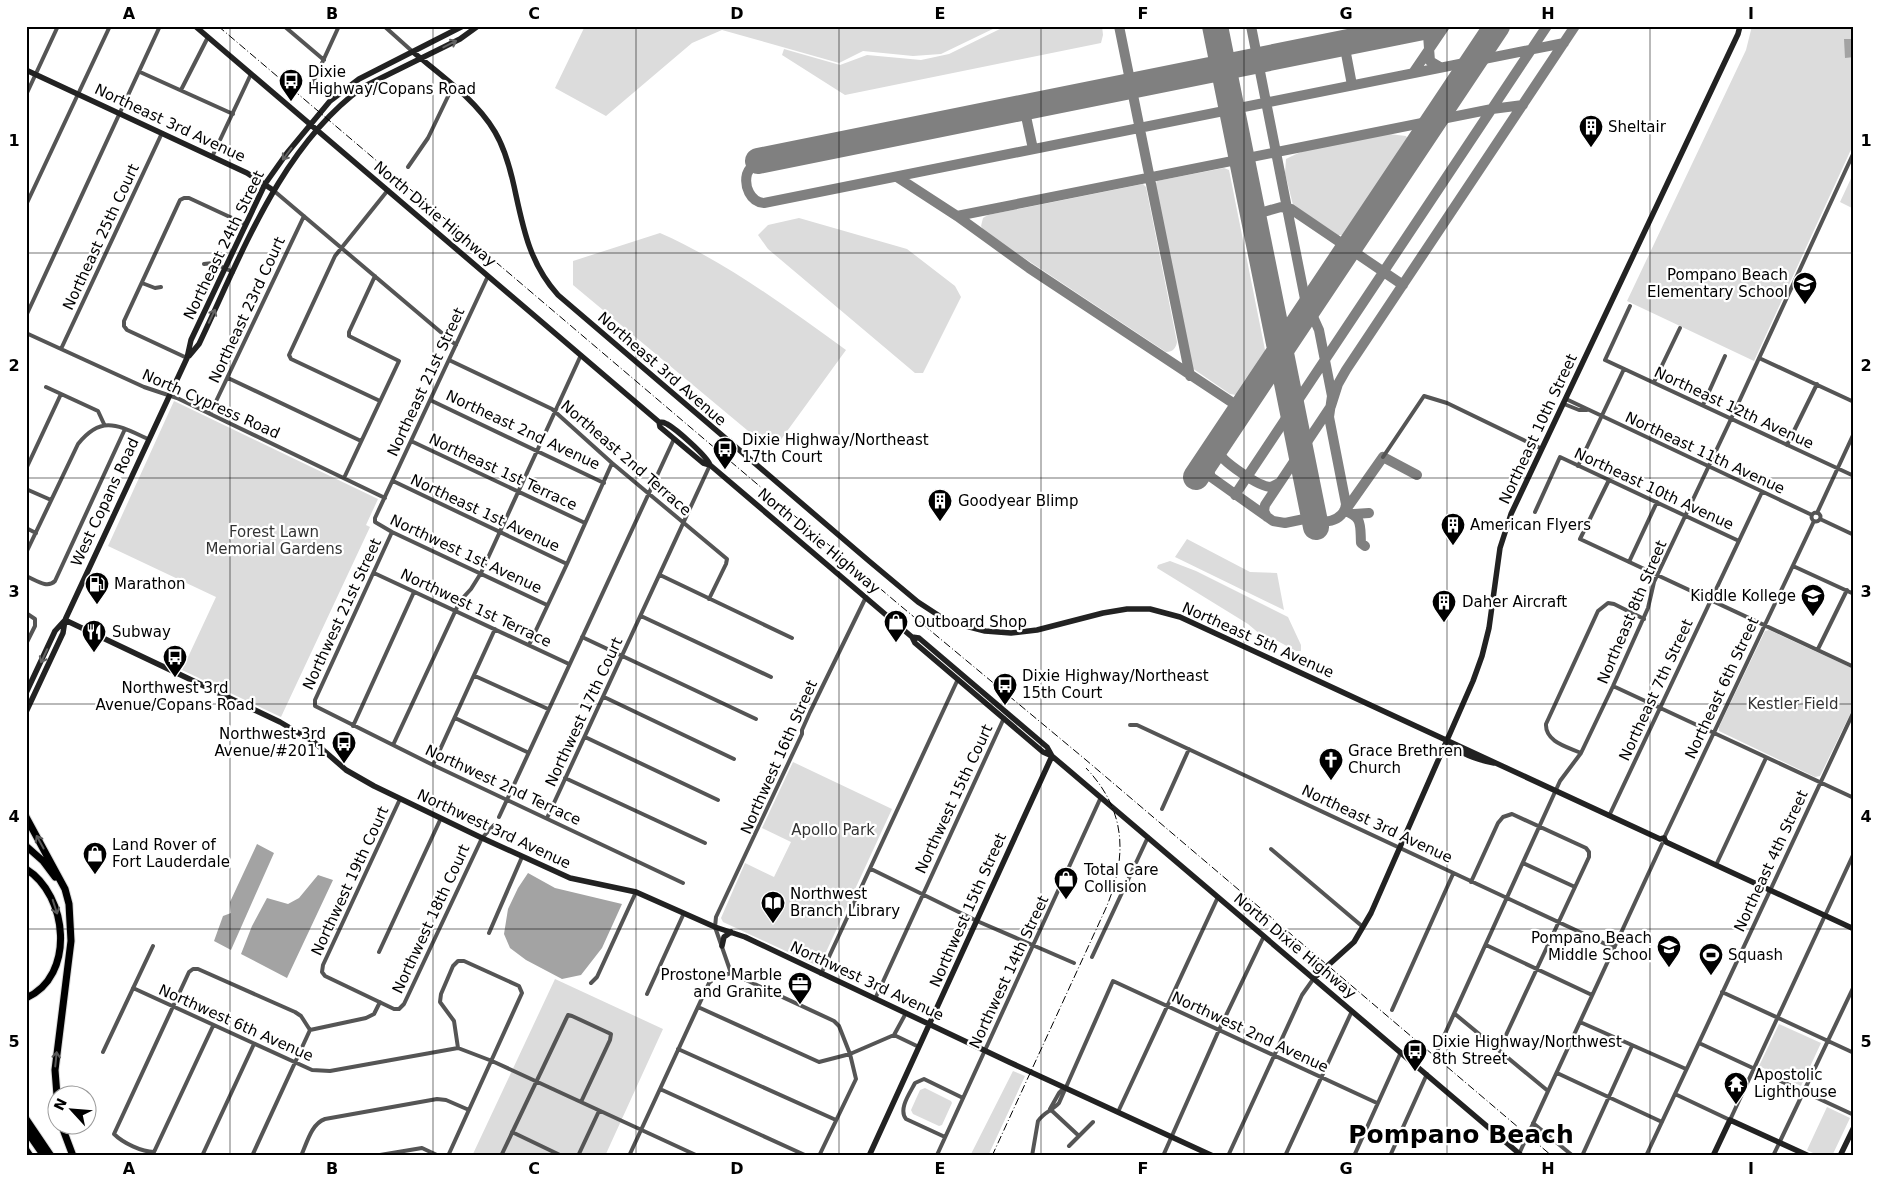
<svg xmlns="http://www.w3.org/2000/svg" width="1880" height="1182" viewBox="0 0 1880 1182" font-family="'DejaVu Sans',sans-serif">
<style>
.green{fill:#dcdcdc}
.water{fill:#a3a3a3}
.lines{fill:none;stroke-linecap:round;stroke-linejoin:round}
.taxiway{stroke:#808080;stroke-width:10}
.runway{stroke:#808080;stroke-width:26}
.highway-casing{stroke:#dbdbdb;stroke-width:9}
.street{stroke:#555;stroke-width:4}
.secondary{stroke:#222;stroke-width:5.5}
.highway{stroke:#000;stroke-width:7}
.rail{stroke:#000;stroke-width:1;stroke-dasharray:8 2.5 1 2.5;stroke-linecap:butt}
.oneway{stroke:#646464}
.oneway2{stroke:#595959}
.grid{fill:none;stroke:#000;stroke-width:1;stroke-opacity:0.55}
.labels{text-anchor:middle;stroke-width:4.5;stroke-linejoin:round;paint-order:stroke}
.poi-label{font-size:15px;fill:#000;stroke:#fff;text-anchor:start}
.street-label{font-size:15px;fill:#000;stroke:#fff}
.park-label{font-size:15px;fill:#333;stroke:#fff}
.town-label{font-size:25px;font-weight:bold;fill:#000;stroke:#fff}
.neatline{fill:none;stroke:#000;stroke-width:2}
.grid-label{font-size:16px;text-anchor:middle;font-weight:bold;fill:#000}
</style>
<rect width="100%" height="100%" fill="#fff"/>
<path class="green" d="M585 26H999L941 54 913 56 863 51 839 63 722 30 692 43 606 116 555 88Z
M1006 26H1102L1103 35 1101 43 845 95 782 55 784 49 840 65 867 55 921 60 949 54Z
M1752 26H1854V143L1754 361 1627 301 1746 50Z
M1389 134 1406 136 1409 141 1345 235H1338L1293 205 1285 173 1286 159C1315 143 1357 140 1389 134Z
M1224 168 1229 170 1266 355 1241 393 1236 395 1230 394 1192 368 1155 186 1157 181Z
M1854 172V209L1840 202Z
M1143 184 1146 187 1177 342C1176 348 1173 352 1166 352L985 232 981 226 983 218 988 215Z
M799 218 907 249 955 286 961 297 923 373H915L768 249 758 235 768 225Z
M660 233C728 263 786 307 846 350L777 445 759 440 573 285V261Z
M174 401 378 499 366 525 370 527 281 717 182 670 216 597 108 546Z
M1187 539 1250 572 1277 573 1284 610 1175 557Z
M1170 561 1196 571 1288 617 1301 645V651H1296L1272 638 1261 635 1248 624 1157 568 1158 565Z
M1769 630 1854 669V706L1820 776 1815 777 1719 731V727L1765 631Z
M793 762 892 809 821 963 818 966 723 922 721 918 745 863 774 877 791 842 762 828Z
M555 979 663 1029 605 1156H472Z
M1779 1024 1821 1043 1801 1086 1759 1066Z
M1013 1071 1025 1076 988 1156H970Z
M925 1088 951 1101 952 1103 942 1125 939 1126 913 1114 911 1110 920 1090Z
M1827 1107 1850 1118 1832 1156H1819L1807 1150Z"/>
<path class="water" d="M1844 39H1854V57L1845 58Z
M257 844 274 853 231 950 214 941 223 916 231 913 230 902Z
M528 873 555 888 622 904 602 948 581 975 562 979 526 960 510 948 504 934 508 909 518 888Z
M318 875 333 880 287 978 241 954 252 926 267 898 288 904 299 898Z"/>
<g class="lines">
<path class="taxiway" d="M1119 26 1190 376
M1251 26 1305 299 1319 330 1332 396 1329 417 1346 504C1345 521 1319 529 1312 511
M1417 29 1428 35 1430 61 1440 67
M1344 43 1352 85
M1413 73 1445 26
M1024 107 1033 149
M758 161C753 165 749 168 747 174 744 186 750 202 764 203L1564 43
M897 177 957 216 1029 268 1242 409
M1253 215 1281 207 1291 209 1403 285
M957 216 1492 109 1523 105
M1219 444 1217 450C1221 461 1259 487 1271 487L1279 483
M1211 455 1208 468 1211 477 1273 521 1285 523 1314 517
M1235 495 1547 26
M1354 514 1369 513
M1267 517 1264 511 1265 505 1331 406 1338 384 1346 370 1575 26
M1365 546 1361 543C1360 526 1363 517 1345 511L1383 457 1417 475"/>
<path class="runway" d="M1215 26 1316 527
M758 161 1428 26
M1196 477 1497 26"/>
<defs>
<path id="highway" d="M26 817 65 889 69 904 71 941 55 1070 58 1108
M26 846 43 861 55 877
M26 869C68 895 76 976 26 998
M26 1119 51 1156
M61 1124 73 1156
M26 1130 44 1156
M26 1150 30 1156"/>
</defs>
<use href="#highway" class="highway-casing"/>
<path class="street" d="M284 26 324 60
M384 26 413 52
M140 72 233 114
M311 87 339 26
M181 90 208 37
M26 95 58 26
M212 157 251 74
M408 167 428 138 453 86
M273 190 456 345
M26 205 110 26
M204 264 213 263 233 272
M488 276 375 518V522L392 532 547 605
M142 283 155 288 161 287
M1630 306 1605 360 1854 476
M26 316 160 26
M26 333 144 387 177 398 385 498
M61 349 162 133
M187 358 127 330 124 326V321L180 200 184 198H189L245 224
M1759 358 1854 402
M449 360 552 409 612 463 727 559 726 564 709 599
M228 378 361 441
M1654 382 1680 328
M46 387 98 411 104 424
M1566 399 1812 515
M430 400 604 483
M380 401 291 359 289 355 335 256 388 190
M1564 404 1579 410H1587
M1703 405 1725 356
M210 414 304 216
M411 441 585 523
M1787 445 1817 384
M1383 457 1424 396 1447 403 1542 449
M1578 466 1624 369
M26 469 61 394
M344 478 399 361 349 336V332L375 276
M1609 480 1580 539 1854 667
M393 481 567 564
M26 489 51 500
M1535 512 1560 457 1739 541
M1811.5 517a4.5 4.5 0 1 1 9 0a4.5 4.5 0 1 1-9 0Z
M1817 513 1854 433
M1820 519 1854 535
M26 528 36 533
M392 532 315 700V706L433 765 683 883
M26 553 78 444C102 414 119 426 148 439
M1629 562 1657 502
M1793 566 1854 594
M374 573 569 664
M660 575 792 638
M26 576C36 580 47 589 55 581L125 429
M26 613 35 619V626L26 644
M641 616 771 677
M582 637 756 719
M529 645 567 564 612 463
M1818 649 1847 590
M475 676 548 709
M1613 686 1854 798
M604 697 734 759
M455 718 527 752
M1130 725H1137L1614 948
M353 726 414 592
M585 737 718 800
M393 745 460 601 471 589 481 573 581 355
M1581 753C1568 747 1545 742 1546 724L1598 611 1608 603 1614 604 1644 619
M433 765 495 629
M565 778 705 843
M400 799 323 965 322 972 325 976 394 1009H399L404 1004 482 838 494 825
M1162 809 1189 749
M1609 816 1762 492
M499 817 674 439
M547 818 710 465
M1664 838 1814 521
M1271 849 1363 927
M1523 863 1575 887
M1716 865 1766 758
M871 869 977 921 1074 963
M1471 882 1498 823 1503 817 1512 814 1586 848 1589 852V857L1499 1050
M489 933 522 857
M1486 945 1592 995
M379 952 441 818
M1092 957 1148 837
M821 974 958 679
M591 983 597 977 636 892
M133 988 312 1070 330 1071 458 1048 492 1061 698 1156
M1722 992 1854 1053
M647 994 684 913
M875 999 1004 718
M698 1007 819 1062 850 1054 894 1035 906 1013
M1392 1010 1453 874
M1455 1014 1548 1091
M1580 1022 1686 1069
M213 1026 154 1152C142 1152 123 1143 114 1134L189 972 193 969H198L295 1012 301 1016 310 1030 366 1018 374 1014 380 1002
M894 1035 919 1047
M1699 1043 1854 1115
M678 1049 836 1120
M1438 1049 1560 781 1581 753 1613 686 1648 608 1654 582 1731 419 1854 152
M103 1052 153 946
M1557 1073 1662 1122
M660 1089 807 1156
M1675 1094 1730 1120 1854 853
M1050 1109 1079 1136
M1050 1109 1059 1093 1063 1089
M1118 1112 1218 897
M1533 1123 1573 1156
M512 1132 562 1156
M945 1137 906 1119C898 1109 910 1093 915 1083L924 1079 963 1098
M1069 1146 1093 1122
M1519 1154 1662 844
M937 1155 1101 797
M202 1156 254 1044
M252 1156 310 1030
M301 1156C307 1143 311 1124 325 1119L437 1099 446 1100 469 1110
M374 1156 422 1148 439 1156
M448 1156 522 993 519 986 464 961H458L453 966 441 994 440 1002 454 1021 458 1048
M501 1156 568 1015 572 1016 611 1034 610 1040 581 1102
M578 1156 599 1111
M629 1156 709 983 715 978 731 973
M819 1156 856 1079 850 1054 839 1026 834 1021 731 973 715 927 716 917 802 734V730L810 712 866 597
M1032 1156 1038 1121C1044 1112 1053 1110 1059 1103L1113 981 1377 1103
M1163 1156 1219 1030 1264 936
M1228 1156 1302 995 1314 978
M1285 1156 1352 1011
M1354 1156 1401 1052
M1390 1156 1427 1074
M1582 1156 1632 1046
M1646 1156 1854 711
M1773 1156 1854 986"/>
<path class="secondary" d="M195 26 659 422 660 427 703 463 710 465
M413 52C442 76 476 100 495 132 505 149 510 168 514 186 523 227 529 263 558 295L869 561 918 602 941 617 958 624 985 631 1011 633 1037 630 1103 613 1127 609H1150L1180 617 1660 839 1664 838 1666 842 1854 929
M26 70 247 173 273 190
M189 356 199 344C241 256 281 146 363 87L460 39 478 26
M659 422C662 422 664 422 667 424 676 429 707 456 710 465L912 637 915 643 1043 752 1052 756 1522 1156
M65 620 280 722 314 742 346 770 374 786 482 838 570 878 636 892 715 927 745 937 1009 1062 1213 1156
M912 637 919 638 1047 747 1052 756
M26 693 55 631 65 620 187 358 191 340 265 184 287 153 330 101 359 79 463 26
M26 712 63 633 65 620
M1447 741C1458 753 1478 760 1494 763
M722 946 724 937 731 932
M1314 978 1354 942 1371 913 1473 681 1482 656 1489 628 1500 548 1511 514 1738 34 1740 26
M869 1156 1052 756
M1713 1156 1730 1120 1809 1156
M1840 1156 1854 1127"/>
<use href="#highway" class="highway"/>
<path class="rail" d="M218 26 896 602 1086 760 1552 1156
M992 1156 1106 908C1128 856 1126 810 1086 768"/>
</g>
<defs><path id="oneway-shaft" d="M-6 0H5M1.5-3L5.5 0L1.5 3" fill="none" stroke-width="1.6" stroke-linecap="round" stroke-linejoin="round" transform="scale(1.25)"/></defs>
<g class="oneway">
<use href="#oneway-shaft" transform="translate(450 44) rotate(-27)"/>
<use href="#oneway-shaft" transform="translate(287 154) rotate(127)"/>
<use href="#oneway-shaft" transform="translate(212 316) rotate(-65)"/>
<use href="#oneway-shaft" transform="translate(44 656) rotate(115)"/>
</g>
<g class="oneway2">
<use href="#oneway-shaft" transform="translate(40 842) rotate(-119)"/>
<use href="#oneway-shaft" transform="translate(55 907) rotate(72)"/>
<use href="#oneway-shaft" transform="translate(56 1059) rotate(-84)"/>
</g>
<path class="grid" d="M230 26V1156M433 26V1156M636 26V1156M839 26V1156M1041 26V1156M1244 26V1156M1447 26V1156M1650 26V1156M26 253H1854M26 478H1854M26 704H1854M26 929H1854"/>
<defs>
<symbol id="bus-pin" viewBox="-11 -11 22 30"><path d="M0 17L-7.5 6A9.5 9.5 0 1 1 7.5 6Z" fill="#000" stroke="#fff"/><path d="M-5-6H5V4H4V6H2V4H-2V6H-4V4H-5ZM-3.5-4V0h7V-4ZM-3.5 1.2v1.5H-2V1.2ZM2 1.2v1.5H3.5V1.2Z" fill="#fff"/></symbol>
<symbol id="building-pin" viewBox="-11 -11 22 30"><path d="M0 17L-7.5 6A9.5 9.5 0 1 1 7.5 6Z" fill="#000" stroke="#fff"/><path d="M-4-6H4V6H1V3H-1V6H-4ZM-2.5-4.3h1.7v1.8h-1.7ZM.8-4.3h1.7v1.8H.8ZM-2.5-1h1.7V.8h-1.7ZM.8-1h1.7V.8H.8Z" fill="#fff"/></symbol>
<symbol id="school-pin" viewBox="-11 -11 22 30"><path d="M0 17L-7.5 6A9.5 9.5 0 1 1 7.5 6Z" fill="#000" stroke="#fff"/><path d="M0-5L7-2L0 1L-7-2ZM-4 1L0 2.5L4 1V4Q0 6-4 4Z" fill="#fff"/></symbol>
<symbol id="fuel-pin" viewBox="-11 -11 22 30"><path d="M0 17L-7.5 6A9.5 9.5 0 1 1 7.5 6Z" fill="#000" stroke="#fff"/><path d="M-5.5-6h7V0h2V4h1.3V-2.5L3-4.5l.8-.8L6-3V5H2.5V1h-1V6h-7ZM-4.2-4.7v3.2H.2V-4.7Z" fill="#fff"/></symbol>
<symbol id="shop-pin" viewBox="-11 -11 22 30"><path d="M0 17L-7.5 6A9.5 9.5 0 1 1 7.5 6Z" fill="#000" stroke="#fff"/><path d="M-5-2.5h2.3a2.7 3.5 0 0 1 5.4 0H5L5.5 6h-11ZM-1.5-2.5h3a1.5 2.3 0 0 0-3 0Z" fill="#fff"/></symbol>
<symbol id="restaurant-pin" viewBox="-11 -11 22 30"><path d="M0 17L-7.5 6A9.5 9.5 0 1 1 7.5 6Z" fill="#000" stroke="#fff"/><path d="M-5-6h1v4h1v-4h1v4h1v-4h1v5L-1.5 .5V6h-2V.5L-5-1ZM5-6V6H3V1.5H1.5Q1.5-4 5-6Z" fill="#fff"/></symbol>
<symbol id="church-pin" viewBox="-11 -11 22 30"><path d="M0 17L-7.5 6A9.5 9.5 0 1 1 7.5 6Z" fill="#000" stroke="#fff"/><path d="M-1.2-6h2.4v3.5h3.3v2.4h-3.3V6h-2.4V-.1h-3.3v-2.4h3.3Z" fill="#fff"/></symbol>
<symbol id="library-pin" viewBox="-11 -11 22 30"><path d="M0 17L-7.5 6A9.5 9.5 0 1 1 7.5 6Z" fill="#000" stroke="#fff"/><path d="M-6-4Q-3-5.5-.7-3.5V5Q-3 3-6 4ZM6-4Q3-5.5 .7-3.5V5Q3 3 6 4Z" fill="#fff"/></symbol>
<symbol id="stadium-pin" viewBox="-11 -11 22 30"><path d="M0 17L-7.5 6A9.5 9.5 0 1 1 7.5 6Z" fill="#000" stroke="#fff"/><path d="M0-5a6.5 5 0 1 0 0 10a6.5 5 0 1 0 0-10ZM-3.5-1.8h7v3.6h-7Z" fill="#fff"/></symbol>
<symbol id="office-pin" viewBox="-11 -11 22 30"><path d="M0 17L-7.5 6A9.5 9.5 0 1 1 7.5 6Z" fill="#000" stroke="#fff"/><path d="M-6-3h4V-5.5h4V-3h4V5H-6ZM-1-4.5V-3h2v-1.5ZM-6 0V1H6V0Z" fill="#fff"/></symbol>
<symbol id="temple-pin" viewBox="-11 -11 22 30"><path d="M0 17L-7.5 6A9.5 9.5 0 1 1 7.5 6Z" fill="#000" stroke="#fff"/><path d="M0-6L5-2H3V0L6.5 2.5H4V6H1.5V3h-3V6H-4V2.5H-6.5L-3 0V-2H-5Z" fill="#fff"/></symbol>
</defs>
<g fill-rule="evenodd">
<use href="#bus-pin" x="277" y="67" width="28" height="38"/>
<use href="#building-pin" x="1577" y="113" width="28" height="38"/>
<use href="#school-pin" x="1791" y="270" width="28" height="38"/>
<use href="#bus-pin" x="711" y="435" width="28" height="38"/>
<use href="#building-pin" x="926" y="487" width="28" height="38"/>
<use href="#building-pin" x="1439" y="511" width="28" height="38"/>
<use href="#fuel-pin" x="83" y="570" width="28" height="38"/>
<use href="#school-pin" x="1799" y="582" width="28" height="38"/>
<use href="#building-pin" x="1430" y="588" width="28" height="38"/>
<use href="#shop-pin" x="882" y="608" width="28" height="38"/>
<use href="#restaurant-pin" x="80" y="618" width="28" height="38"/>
<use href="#bus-pin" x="161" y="643" width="28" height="38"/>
<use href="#bus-pin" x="991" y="671" width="28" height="38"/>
<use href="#bus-pin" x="330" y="729" width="28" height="38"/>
<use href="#church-pin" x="1317" y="746" width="28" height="38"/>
<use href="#shop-pin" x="81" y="840" width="28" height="38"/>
<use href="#shop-pin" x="1052" y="865" width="28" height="38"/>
<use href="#library-pin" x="759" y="889" width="28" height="38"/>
<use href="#school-pin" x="1655" y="933" width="28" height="38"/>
<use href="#stadium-pin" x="1697" y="941" width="28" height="38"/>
<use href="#office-pin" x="786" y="970" width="28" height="38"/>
<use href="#bus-pin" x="1401" y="1037" width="28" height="38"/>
<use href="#temple-pin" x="1722" y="1070" width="28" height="38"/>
</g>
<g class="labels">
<g class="poi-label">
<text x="308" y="77">Dixie<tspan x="308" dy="17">Highway/Copans Road</tspan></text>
<text x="1608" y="132">Sheltair</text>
<text x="1788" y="280" text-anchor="end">Pompano Beach<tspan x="1788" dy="17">Elementary School</tspan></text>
<text x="742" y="445">Dixie Highway/Northeast<tspan x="742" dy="17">17th Court</tspan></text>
<text x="958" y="506">Goodyear Blimp</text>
<text x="1470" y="530">American Flyers</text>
<text x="114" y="589">Marathon</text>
<text x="1796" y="601" text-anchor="end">Kiddle Kollege</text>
<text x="1462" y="607">Daher Aircraft</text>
<text x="914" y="627">Outboard Shop</text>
<text x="112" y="637">Subway</text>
<text x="1022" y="681">Dixie Highway/Northeast<tspan x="1022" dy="17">15th Court</tspan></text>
<text x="175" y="693" text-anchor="middle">Northwest 3rd<tspan x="175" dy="17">Avenue/Copans Road</tspan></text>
<text x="326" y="739" text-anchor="end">Northwest 3rd<tspan x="326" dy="17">Avenue/#2011</tspan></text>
<text x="1348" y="756">Grace Brethren<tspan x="1348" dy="17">Church</tspan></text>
<text x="112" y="850">Land Rover of<tspan x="112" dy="17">Fort Lauderdale</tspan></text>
<text x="1084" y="875">Total Care<tspan x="1084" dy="17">Collision</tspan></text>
<text x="790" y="899">Northwest<tspan x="790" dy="17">Branch Library</tspan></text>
<text x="1652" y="943" text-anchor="end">Pompano Beach<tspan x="1652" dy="17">Middle School</tspan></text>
<text x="1728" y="960">Squash</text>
<text x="782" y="980" text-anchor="end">Prostone Marble<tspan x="782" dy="17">and Granite</tspan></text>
<text x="1432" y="1047">Dixie Highway/Northwest<tspan x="1432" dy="17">8th Street</tspan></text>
<text x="1754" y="1080">Apostolic<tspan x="1754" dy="17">Lighthouse</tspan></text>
</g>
<g class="street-label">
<text transform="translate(170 123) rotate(25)" y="5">Northeast 3rd Avenue</text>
<text transform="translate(435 214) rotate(40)" y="5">North Dixie Highway</text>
<text transform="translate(101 237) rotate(-65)" y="5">Northeast 25th Court</text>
<text transform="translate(224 245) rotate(-64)" y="5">Northeast 24th Street</text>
<text transform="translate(247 310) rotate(-65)" y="5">Northeast 23rd Court</text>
<text transform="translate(662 369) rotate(41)" y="5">Northeast 3rd Avenue</text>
<text transform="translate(426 382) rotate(-65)" y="5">Northeast 21st Street</text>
<text transform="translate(211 404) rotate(24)" y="5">North Cypress Road</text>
<text transform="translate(1734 408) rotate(25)" y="5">Northeast 12th Avenue</text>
<text transform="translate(1538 429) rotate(-65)" y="5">Northeast 10th Street</text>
<text transform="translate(523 430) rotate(25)" y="5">Northeast 2nd Avenue</text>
<text transform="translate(1705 453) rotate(25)" y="5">Northeast 11th Avenue</text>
<text transform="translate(626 458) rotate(41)" y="5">Northeast 2nd Terrace</text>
<text transform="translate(503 472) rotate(25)" y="5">Northeast 1st Terrace</text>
<text transform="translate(1654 489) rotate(25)" y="5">Northeast 10th Avenue</text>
<text transform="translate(105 502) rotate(-65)" y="5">West Copans Road</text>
<text transform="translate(485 513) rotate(25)" y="5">Northeast 1st Avenue</text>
<text transform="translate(819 541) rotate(40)" y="5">North Dixie Highway</text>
<text transform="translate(466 554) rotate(25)" y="5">Northwest 1st Avenue</text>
<text transform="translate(476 608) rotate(25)" y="5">Northwest 1st Terrace</text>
<text transform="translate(1632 612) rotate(-67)" y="5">Northeast 8th Street</text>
<text transform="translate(342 614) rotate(-65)" y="5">Northwest 21st Street</text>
<text transform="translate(1258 640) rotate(24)" y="5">Northeast 5th Avenue</text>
<text transform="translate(1722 688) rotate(-65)" y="5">Northeast 6th Street</text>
<text transform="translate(1656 690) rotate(-65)" y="5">Northeast 7th Street</text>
<text transform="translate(584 712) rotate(-65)" y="5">Northwest 17th Court</text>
<text transform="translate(779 757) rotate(-66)" y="5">Northwest 16th Street</text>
<text transform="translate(503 785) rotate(25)" y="5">Northwest 2nd Terrace</text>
<text transform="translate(954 799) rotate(-65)" y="5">Northwest 15th Court</text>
<text transform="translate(1377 824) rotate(25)" y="5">Northeast 3rd Avenue</text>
<text transform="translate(494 829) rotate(25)" y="5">Northwest 3rd Avenue</text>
<text transform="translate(1771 861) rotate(-65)" y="5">Northeast 4th Street</text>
<text transform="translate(350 881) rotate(-65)" y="5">Northwest 19th Court</text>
<text transform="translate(968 910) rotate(-66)" y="5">Northwest 15th Street</text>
<text transform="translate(431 919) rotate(-65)" y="5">Northwest 18th Court</text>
<text transform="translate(1295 946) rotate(40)" y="5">North Dixie Highway</text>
<text transform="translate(1009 972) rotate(-65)" y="5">Northwest 14th Street</text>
<text transform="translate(867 981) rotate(25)" y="5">Northwest 3rd Avenue</text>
<text transform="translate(236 1023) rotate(24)" y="5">Northwest 6th Avenue</text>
<text transform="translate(1250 1032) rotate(25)" y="5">Northwest 2nd Avenue</text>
</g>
<g class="park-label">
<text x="274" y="537">Forest Lawn<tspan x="274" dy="17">Memorial Gardens</tspan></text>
<text x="1793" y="709">Kestler Field</text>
<text x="833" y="835">Apollo Park</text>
</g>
<g class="town-label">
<text x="1461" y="1143">Pompano Beach</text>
</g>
</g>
<rect width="1880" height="1182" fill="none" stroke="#ffffff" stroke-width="55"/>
<g transform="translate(72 1110) rotate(296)"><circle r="24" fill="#ffffff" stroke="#999999"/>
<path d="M0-4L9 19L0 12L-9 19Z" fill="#000000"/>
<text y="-8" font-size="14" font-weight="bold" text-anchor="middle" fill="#000000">N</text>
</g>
<rect x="28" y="28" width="1824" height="1126" class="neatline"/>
<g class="grid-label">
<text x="129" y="19">A</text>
<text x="332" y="19">B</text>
<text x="534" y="19">C</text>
<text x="737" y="19">D</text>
<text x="940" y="19">E</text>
<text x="1143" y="19">F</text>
<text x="1346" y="19">G</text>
<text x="1548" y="19">H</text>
<text x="1751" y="19">I</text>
<text x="14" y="146">1</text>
<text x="1866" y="146">1</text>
<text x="14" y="371">2</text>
<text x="1866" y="371">2</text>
<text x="14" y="597">3</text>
<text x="1866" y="597">3</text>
<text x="14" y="822">4</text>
<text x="1866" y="822">4</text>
<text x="14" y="1047">5</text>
<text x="1866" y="1047">5</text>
<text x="129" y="1174">A</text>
<text x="332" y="1174">B</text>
<text x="534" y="1174">C</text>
<text x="737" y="1174">D</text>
<text x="940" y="1174">E</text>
<text x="1143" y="1174">F</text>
<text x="1346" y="1174">G</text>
<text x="1548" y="1174">H</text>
<text x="1751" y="1174">I</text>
</g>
</svg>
